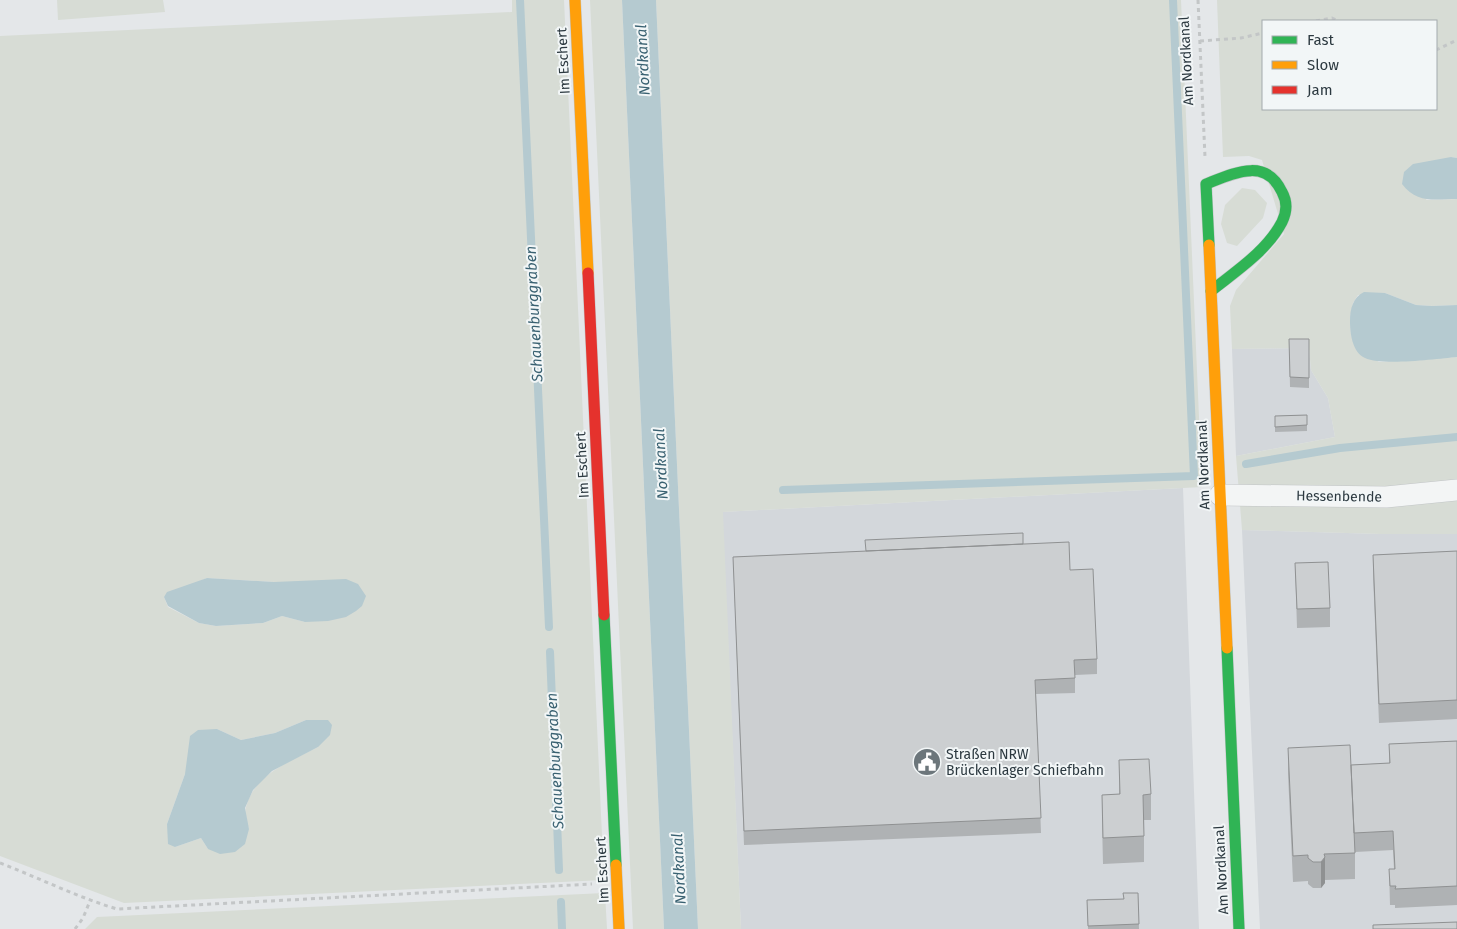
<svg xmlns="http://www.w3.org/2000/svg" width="1457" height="929" viewBox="0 0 1457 929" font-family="'Fira Sans',sans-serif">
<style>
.built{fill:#d3d7db}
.green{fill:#d7dcd5;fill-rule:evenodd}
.water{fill:#b5cad0}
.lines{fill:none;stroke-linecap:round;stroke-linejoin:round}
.stream{stroke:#b5cad0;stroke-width:8}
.street-casing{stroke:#c2c5c7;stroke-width:22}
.fast-casing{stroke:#c2c5c7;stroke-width:12}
.slow-casing{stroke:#c2c5c7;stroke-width:12}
.jam-casing{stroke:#c2c5c7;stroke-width:12}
.path{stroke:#c3c6c7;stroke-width:3;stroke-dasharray:4 4;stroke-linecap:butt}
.street{stroke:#f3f5f5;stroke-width:21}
.fast{stroke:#30b455;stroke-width:11}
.slow{stroke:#ff9f0a;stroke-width:11}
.jam{stroke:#e5322d;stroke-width:11}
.wall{fill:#afb2b4}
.shaded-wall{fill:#8f9192}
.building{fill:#cccfd1;stroke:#8f9192}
.labels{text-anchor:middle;stroke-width:4;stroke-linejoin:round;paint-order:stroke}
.street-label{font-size:14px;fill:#2c3940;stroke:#f2f6f7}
.poi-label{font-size:14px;fill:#2c3940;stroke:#f2f6f7;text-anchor:start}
.water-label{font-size:15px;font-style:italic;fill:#396171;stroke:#f2f6f7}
</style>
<rect width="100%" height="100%" fill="#e4e7e9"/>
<path class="built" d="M1309 348 1311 370 1328 398 1335 437 1236 456 1232 349Z
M1183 488 1199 929H741L722 512Z
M1242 530 1381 534H1457V929H1260Z"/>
<path class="green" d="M57 0H163L165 12 58 20Z
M512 0H564L604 880 124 903 0 856V36L512 12ZM207 578 274 582 305 622 282 616 263 623 216 626 199 623 168 607 164 597ZM306 720 318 747C291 761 254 774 246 807 244 813 247 823 249 829L208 849 201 838 175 847 167 824 185 774 217 729 241 740 275 733Z
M590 0H622L664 929H633Z
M656 0H1181L1202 487 723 512 741 929H698Z
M1217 0H1457V158L1451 157 1426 200 1457 199V305L1432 306 1416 305 1385 293 1358 295 1353 303 1350 318 1351 335 1356 348 1379 362 1457 357V534H1381L1242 530 1236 456 1335 437 1328 398 1311 370 1309 348 1232 349 1230 306 1236 290 1284 234 1262 160 1249 156 1223 157ZM1263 21H1436V109H1263Z
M1242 188 1255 190 1267 203 1263 218 1237 246 1227 243 1221 224 1225 205Z
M605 893 607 929H85L97 917Z"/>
<path class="water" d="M622 0H656L698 929H664Z
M1451 157 1457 158V199C1435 199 1417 204 1402 184L1404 172 1413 164Z
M1364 292 1385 293 1416 305 1432 306 1457 305V357C1436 359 1382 366 1365 358 1352 352 1350 333 1350 321 1350 309 1353 297 1364 292Z
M207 578 274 582 346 579 358 584 366 596 362 606 356 611 346 617 328 621 305 622 282 616 263 623 216 626 199 623 168 606 164 597 167 592Z
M306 720H328L332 725 330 735 318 747 272 771 253 790 245 808 249 829 245 844 235 852 220 854 208 849 201 838 175 847 168 844 167 824 185 774 190 736 198 730 217 729 241 740 275 733Z"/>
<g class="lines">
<path class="stream" d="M520 0 549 627
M1246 464 1340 448 1457 437
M783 490 1194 476 1173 0
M550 652 559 870
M561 902 562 929"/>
<defs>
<path id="street" d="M1220 495 1386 497 1457 490"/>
<path id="fast" d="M1209 245 1206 184C1234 173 1266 157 1282 192 1287 201 1287 212 1282 222 1267 251 1236 271 1211 291
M604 615 616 865
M1227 648 1239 929"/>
<path id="slow" d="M575 0 588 273
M1209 245 1227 648
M616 865 619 929"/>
<path id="jam" d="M588 273 604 615"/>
</defs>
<use href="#street" class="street-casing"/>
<use href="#fast" class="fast-casing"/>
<use href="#slow" class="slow-casing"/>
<use href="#jam" class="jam-casing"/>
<path class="path" d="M1198 0 1205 157
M1316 21 1332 18 1338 21
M1200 41 1241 38 1263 33
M1436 50 1457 40
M0 863C39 878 77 897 117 909L592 884
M75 929 83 918 90 901"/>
<use href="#street" class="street"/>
<use href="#fast" class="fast"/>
<use href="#slow" class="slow"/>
<use href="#jam" class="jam"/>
</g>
<path class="wall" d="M1289 339H1309V388L1290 387Z
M1307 415V431L1275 432V416Z
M1023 544 1070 570 1097 659V674L1075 675V693L1036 694 1041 833 744 845 733 557Z
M1457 551V719L1379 723 1373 574V555Z
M1295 563 1330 608V627L1297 628Z
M1457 741V905L1395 908V905H1390L1389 869H1394L1393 850 1355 852V879L1325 880V883L1321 888H1313L1308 884V881L1293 882 1288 774V748L1351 765 1389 763V744Z
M1119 760 1151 794V820H1144V862L1103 864 1102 821V795L1119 794Z
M1138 893 1139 929H1088L1087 900 1123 899Z"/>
<path class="shaded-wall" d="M1325 857V883L1321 888V862Z"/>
<path class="building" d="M1289 339H1309V378L1290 377Z
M1307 415V425L1275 427V416Z
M1023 533V544L866 551 865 540Z
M1069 542 1070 570 1093 569 1097 659 1074 660 1075 678 1035 680 1041 818 744 831 733 557Z
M1457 551V700L1379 704 1373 555Z
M1328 562 1330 608 1297 609 1295 563Z
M1457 741V886L1395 889 1396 886H1390L1389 869H1395L1393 831 1354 833 1351 765 1390 763 1389 744Z
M1350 745 1355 853 1324 854 1325 857 1321 862H1313L1308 858V855L1293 856 1288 748Z
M1149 759 1151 794 1143 795 1144 836 1103 838 1102 795 1120 794 1119 760Z
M1123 893H1138L1139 924 1088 926 1087 900 1124 899Z
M1457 922V929H1373V925Z"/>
<defs>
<symbol id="civic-disc" viewBox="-11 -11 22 22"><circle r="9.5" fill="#6c767b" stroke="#f2f6f7"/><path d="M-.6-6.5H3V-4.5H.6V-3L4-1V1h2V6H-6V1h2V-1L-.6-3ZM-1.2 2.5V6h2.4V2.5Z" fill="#fff"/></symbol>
</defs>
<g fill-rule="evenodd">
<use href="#civic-disc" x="911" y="746" width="32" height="32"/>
</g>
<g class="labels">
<g class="street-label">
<text transform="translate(563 61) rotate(-93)" y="5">Im Eschert</text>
<text transform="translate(1186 61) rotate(-93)" y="5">Am Nordkanal</text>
<text transform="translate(582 465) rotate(-93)" y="5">Im Eschert</text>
<text transform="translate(1203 465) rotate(-92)" y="5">Am Nordkanal</text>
<text transform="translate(1339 496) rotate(1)" y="5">Hessenbende</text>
<text transform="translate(602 870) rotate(-93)" y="5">Im Eschert</text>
<text transform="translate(1221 870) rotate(-93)" y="5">Am Nordkanal</text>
</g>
<g class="poi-label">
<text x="946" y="759">Straßen NRW<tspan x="946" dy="16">Brückenlager Schiefbahn</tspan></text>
</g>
<g class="water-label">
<text transform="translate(643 60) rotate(-93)" y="5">Nordkanal</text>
<text transform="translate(534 314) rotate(-93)" y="5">Schauenburggraben</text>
<text transform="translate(661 464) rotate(-93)" y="5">Nordkanal</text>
<text transform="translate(555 761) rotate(-93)" y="5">Schauenburggraben</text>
<text transform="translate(679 869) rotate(-93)" y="5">Nordkanal</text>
</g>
</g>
<rect x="1262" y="20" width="175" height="90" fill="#f2f6f7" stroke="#a3aaae"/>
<rect x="1272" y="36" width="25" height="8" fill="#30b455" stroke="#a3aaae"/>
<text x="1307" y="45" font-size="15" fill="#2c3940">Fast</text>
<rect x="1272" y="61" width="25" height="8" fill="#ff9f0a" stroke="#a3aaae"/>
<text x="1307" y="70" font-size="15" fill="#2c3940">Slow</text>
<rect x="1272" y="86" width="25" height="8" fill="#e5322d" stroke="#a3aaae"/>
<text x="1307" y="95" font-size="15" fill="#2c3940">Jam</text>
</svg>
